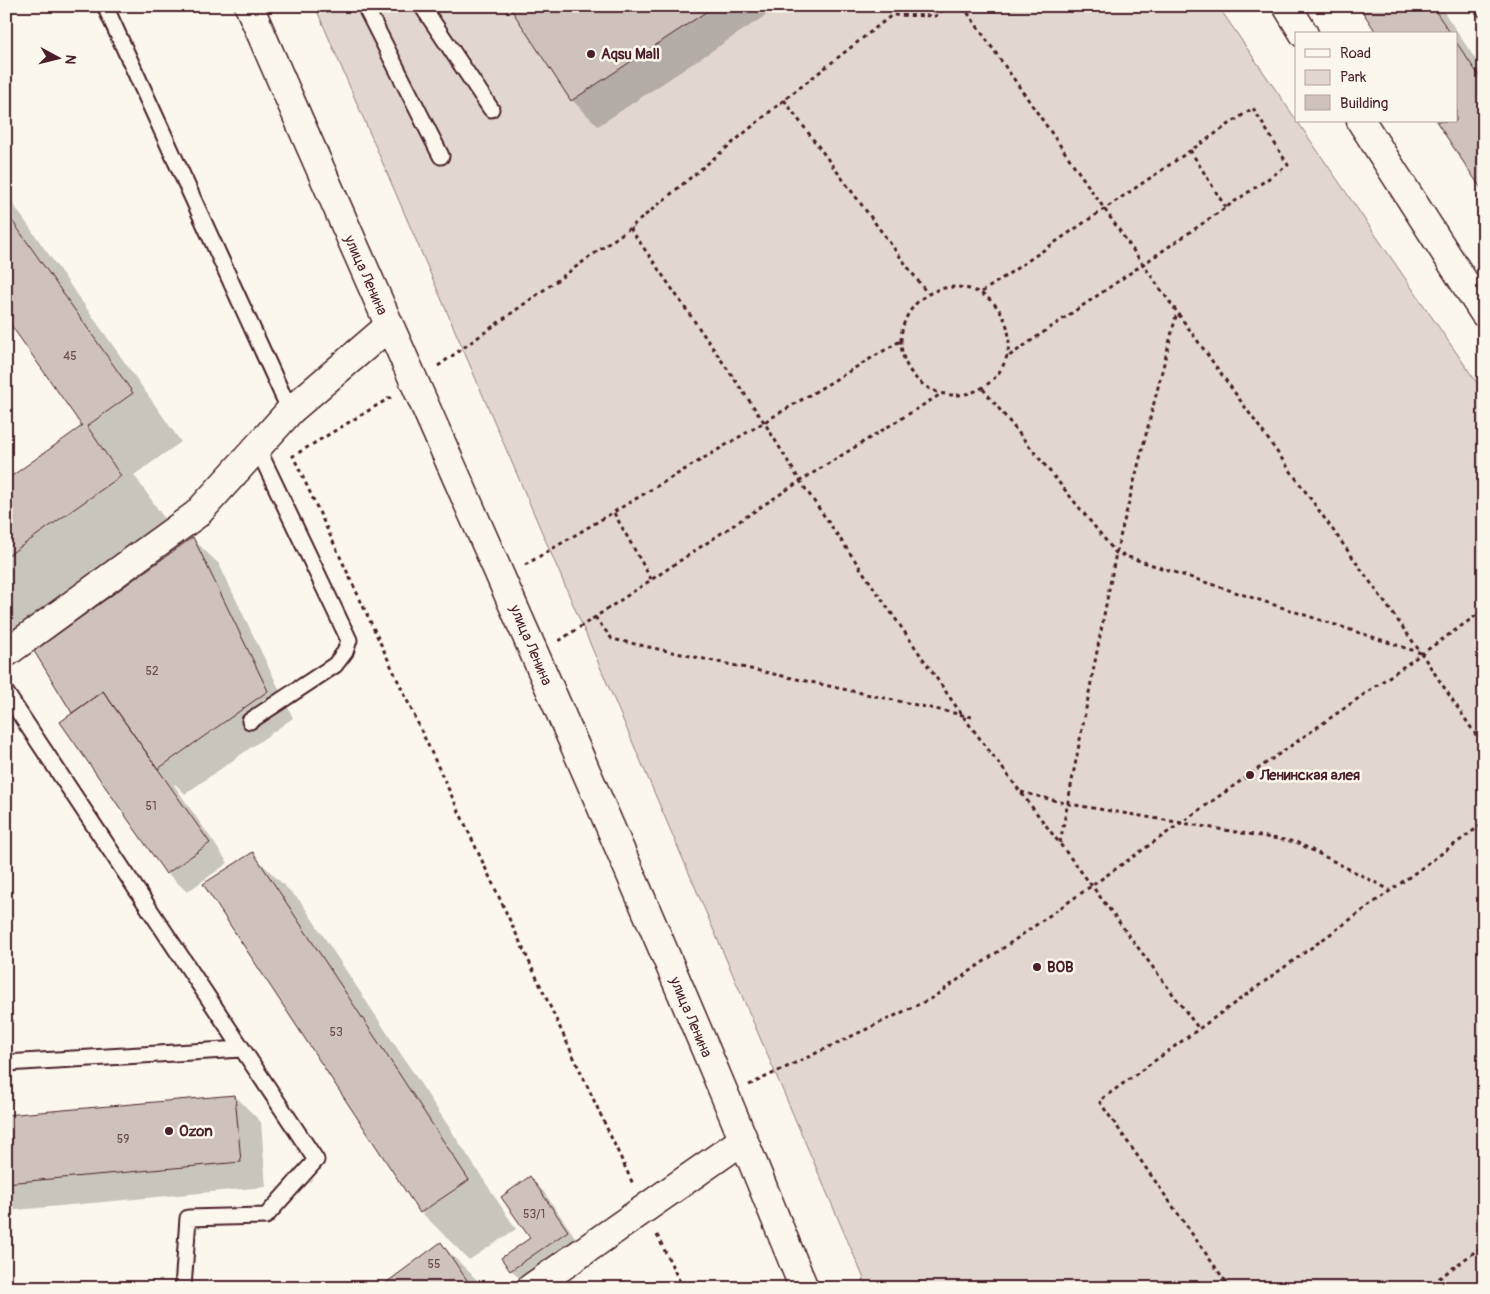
<svg xmlns="http://www.w3.org/2000/svg" width="1490" height="1294" viewBox="0 0 1490 1294" font-family="Pangolin,sans-serif">
<style>
.green{fill:#e2d7d0;stroke:#967b7e}
.shadow{fill:#0003}
.building{fill:#cfc2bc;stroke:#4a1f2b}
.lines{fill:none;stroke-linecap:round;stroke-linejoin:round}
.service-casing{stroke:#4a1f2b;stroke-width:19}
.minor-casing{stroke:#4a1f2b;stroke-width:31}
.tertiary-casing{stroke:#4a1f2b;stroke-width:31}
.path{stroke:#4a1f2b;stroke-width:3;stroke-dasharray:4 4;stroke-linecap:butt}
.service{stroke:#fbf7ec;stroke-width:15}
.minor{stroke:#fbf7ec;stroke-width:28}
.tertiary{stroke:#fbf7ec;stroke-width:28}
.poi-dot{fill:#4a1f2b;stroke:#fbf7ec;stroke-width:2}
.labels{text-anchor:middle;stroke-width:5;stroke-linejoin:round;paint-order:stroke}
.number-label{font-size:12px;fill:#6b484f}
.poi-label{font-size:15px;font-weight:bold;fill:#4a1f2b;stroke:#fbf7ec;text-anchor:start}
.street-label{font-size:15px;fill:#4a1f2b;stroke:#fbf7ec}
</style>
<rect width="100%" height="100%" fill="#fbf7ec"/>
<filter id="ink" filterUnits="userSpaceOnUse"><feTurbulence type="fractalNoise" baseFrequency=".02" numOctaves="2"/><feDisplacementMap in="SourceGraphic" scale="10" xChannelSelector="R" yChannelSelector="G"/><feConvolveMatrix kernelMatrix="1 2 1 2 8 2 1 2 1" color-interpolation-filters="sRGB"/></filter>
<g filter="url(#ink)">
<path class="green" d="M315 6H1218L1484 393V1288H868Z"/>
<path class="shadow" d="M510 6H780L598 126 572 100Z
M1360 6H1440L1484 72V191L1456 121V34H1378Z
M6 194 181 442 134 475 169 525 6 640V481L84 426 6 316Z
M193 539 219 564 293 718 185 794 175 784 174 785 228 863 187 892 167 873 74 713 36 652Z
M252 854 301 902 516 1229 469 1260 421 1212Z
M235 1096 261 1122 266 1187 6 1211V1117Z
M530 1178 543 1191 580 1244 524 1283 511 1270 503 1258 532 1238Z
M441 1244 485 1288H381Z"/>
<path class="building" d="M509 6H715L571 101Z
M1359 6H1432L1451 34H1377Z
M1456 42 1484 83V193L1436 121H1456Z
M6 212 133 393 87 426 121 476 6 557V480L82 426 6 318Z
M193 537 268 691 158 769 103 691 72 713 34 651Z
M103 691 210 843 166 874 60 722Z
M253 852 469 1180 420 1213 203 884Z
M235 1095 241 1162 6 1183V1115Z
M530 1176 568 1231 510 1271 501 1258 530 1238 501 1197Z
M441 1242 471 1286 469 1288H379Z"/>
<g class="lines">
<defs>
<path id="service" d="M105 6 290 411
M365 6 441 156
M422 6 491 109
M1482 6 1484 9
M6 693 316 1160 266 1216 188 1218 183 1288
M250 721 335 665 345 652 349 640 257 447
M6 1063 242 1049"/>
<path id="minor" d="M1287 6 1304 34
M1361 121 1484 313
M6 653 197 514 290 411 389 326
M531 1288 743 1140"/>
<path id="tertiary" d="M249 6C407 369 571 729 724 1093 751 1157 777 1223 804 1288"/>
</defs>
<use href="#service" class="service-casing"/>
<use href="#minor" class="minor-casing"/>
<use href="#tertiary" class="tertiary-casing"/>
<path class="path" d="M963 6 1149 273 1421 653 1484 747
M784 100 927 293
M1190 150 1226 208
M630 228 764 422 800 481 962 715 1092 886 1199 1029
M901 341a54 54 0 1 1 108 0a54 54 0 1 1-108 0Z
M982 292 1253 108 1288 165 1009 356
M438 366 630 228 784 100 892 15 936 16 947 6
M983 389 1116 553 1421 653
M391 397 293 456 633 1184
M614 513 651 579
M525 565 900 341
M595 617 612 639 972 717
M559 641 800 481 941 394
M1021 792 1069 804 1296 842 1390 890
M1060 843 1116 553 1177 312
M749 1085 932 998 1484 610
M657 1235 683 1288
M1230 1288 1099 1101 1484 823
M1426 1288 1484 1245"/>
<use href="#service" class="service"/>
<use href="#minor" class="minor"/>
<use href="#tertiary" class="tertiary"/>
</g>
</g>
<g class="poi-dot">
<circle cx="591" cy="54" r="5"/>
<circle cx="1250" cy="775" r="5"/>
<circle cx="1037" cy="967" r="5"/>
<circle cx="169" cy="1131" r="5"/>
</g>
<g class="labels">
<g class="number-label">
<text x="70" y="360">45</text>
<text x="152" y="675">52</text>
<text x="151" y="810">51</text>
<text x="336" y="1036">53</text>
<text x="123" y="1143">59</text>
<text x="534" y="1218">53/1</text>
<text x="434" y="1268">55</text>
</g>
<g class="poi-label">
<text x="601" y="59">Аqsu Mall</text>
<text x="1260" y="780">Ленинская алея</text>
<text x="1047" y="972">ВОВ</text>
<text x="179" y="1136">Ozon</text>
</g>
<g class="street-label">
<text transform="translate(366 275) rotate(66)" y="5">улица Ленина</text>
<text transform="translate(531 645) rotate(67)" y="5">улица Ленина</text>
<text transform="translate(691 1017) rotate(67)" y="5">улица Ленина</text>
</g>
</g>
<rect width="1490" height="1294" fill="none" stroke="#fbf7ec" stroke-width="25"/>
<rect x="12" y="12" width="1465" height="1269" fill="none" stroke="#4a1f2b" stroke-width="2" filter="url(#ink)"/>
<rect x="1295" y="32" width="162" height="90" fill="#fbf7ec" stroke="#b4a19f"/>
<rect x="1305" y="49" width="25" height="8" fill="#fbf7ec" stroke="#b4a19f"/>
<text x="1340" y="58" font-size="15" fill="#4a1f2b">Road</text>
<rect x="1305" y="70" width="25" height="15" fill="#e2d7d0" stroke="#b4a19f"/>
<text x="1340" y="82" font-size="15" fill="#4a1f2b">Park</text>
<rect x="1305" y="95" width="25" height="15" fill="#cfc2bc" stroke="#b4a19f"/>
<text x="1340" y="108" font-size="15" fill="#4a1f2b">Building</text>
<g transform="translate(58 58) rotate(97)" stroke="#fbf7ec" stroke-width="4" paint-order="stroke">
<path d="M0-4L9 19L0 12L-9 19Z" fill="#4a1f2b"/>
<text y="-8" font-size="14" font-weight="bold" text-anchor="middle" fill="#4a1f2b">N</text>
</g>
</svg>
